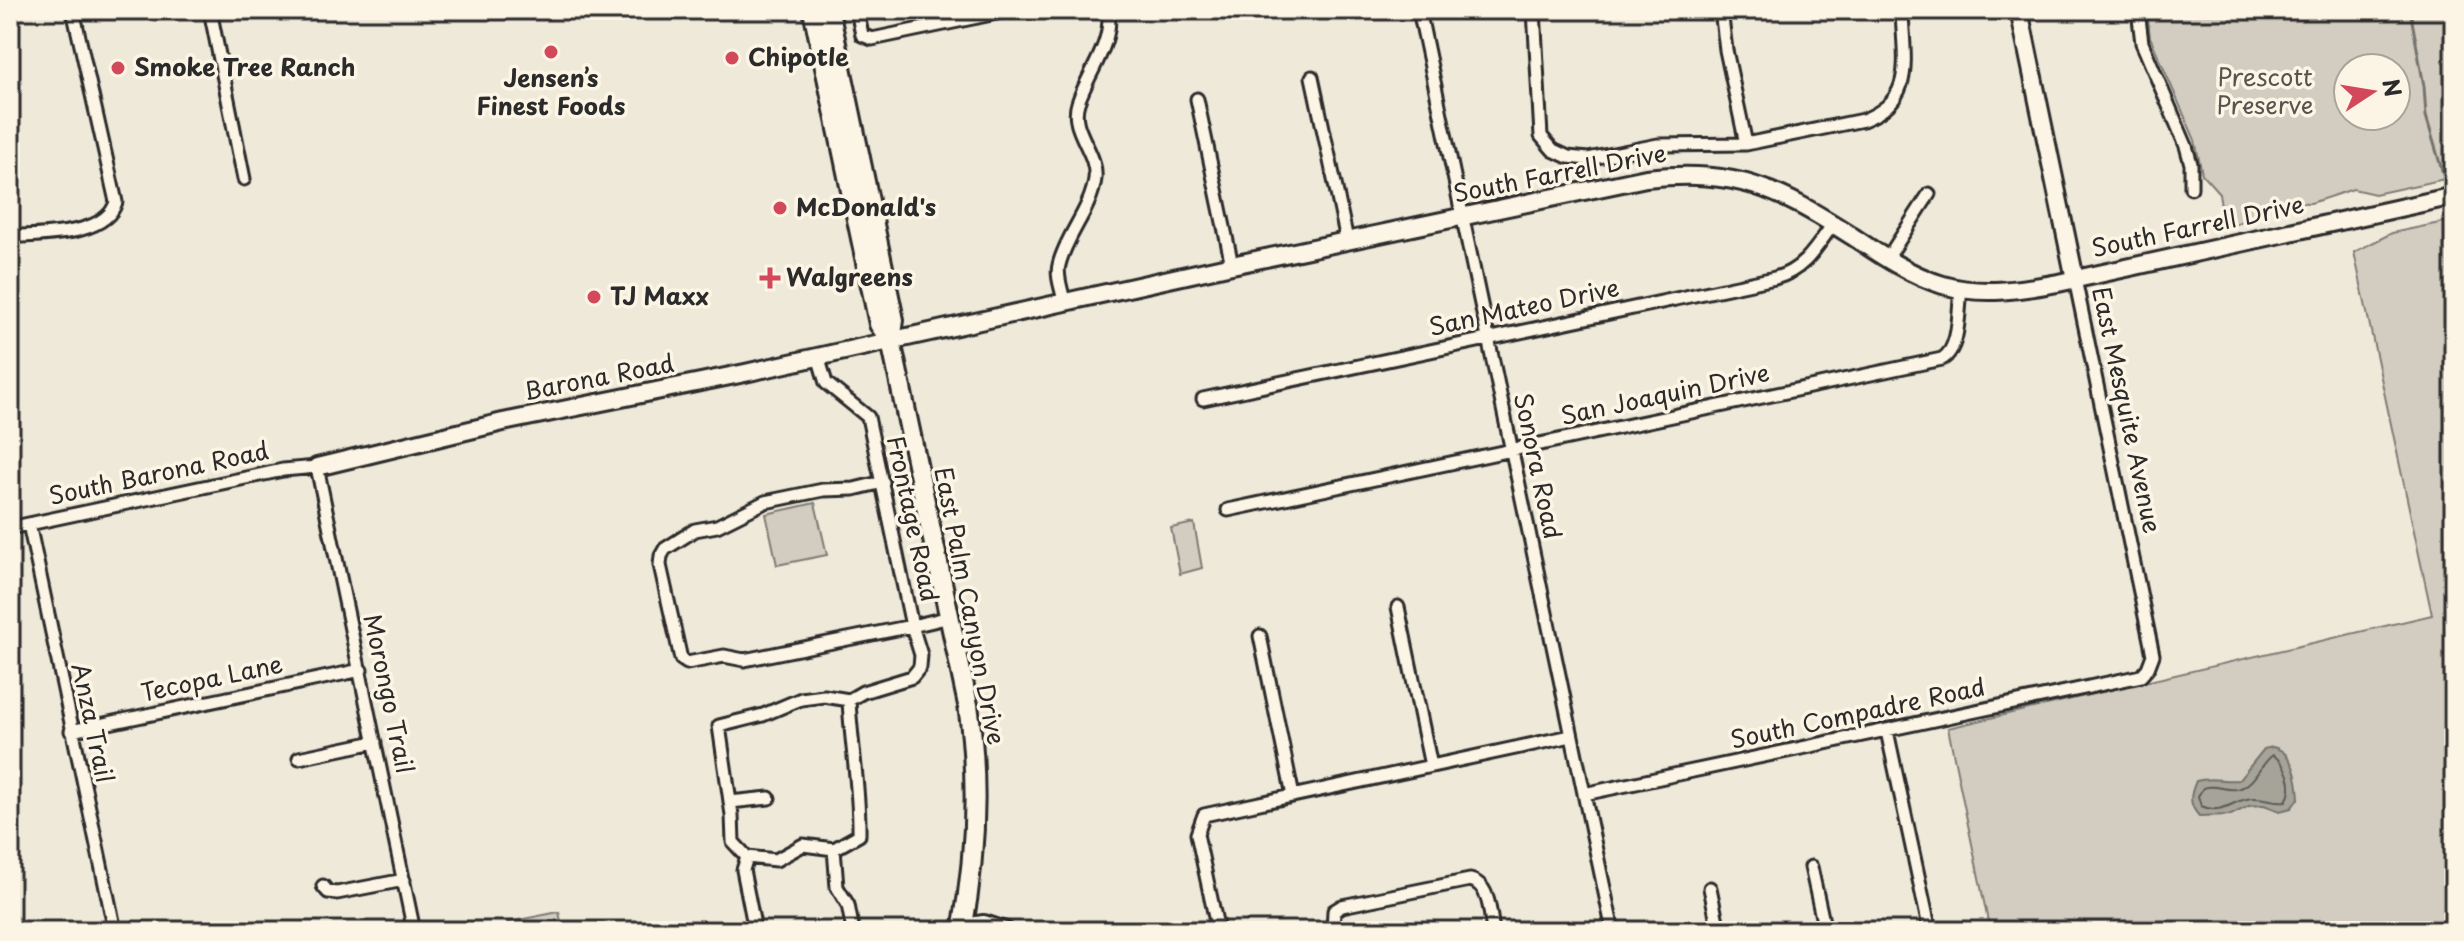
<svg xmlns="http://www.w3.org/2000/svg" width="2464" height="941" viewBox="0 0 2464 941" font-family="'Playpen Sans',sans-serif">
<style>
.green{fill:#d2cdc0;stroke:#7e7c76;stroke-width:2;fill-rule:evenodd}
.water{fill:#a6a399;stroke:#75736d;stroke-width:2}
.lines{fill:none;stroke-linecap:round;stroke-linejoin:round}
.shore{stroke:#5c5b57;stroke-width:2}
.stream{stroke:#75736d;stroke-width:3}
.street-casing{stroke:#2b2b2b;stroke-width:17}
.secondary-casing{stroke:#2b2b2b;stroke-width:22}
.primary-casing{stroke:#2b2b2b;stroke-width:24}
.street{stroke:#fcf5e5;stroke-width:11}
.secondary{stroke:#fcf5e5;stroke-width:16}
.primary{stroke:#fcf5e5;stroke-width:18}
.poi-dot{fill:#d1495b;stroke:#fcf5e5;stroke-width:3}
.labels{text-anchor:middle;stroke-width:7;stroke-linejoin:round;paint-order:stroke}
.poi-label{font-size:24px;font-weight:bold;fill:#2b2b2b;stroke:#fcf5e5;text-anchor:start}
.park-label{font-size:24px;fill:#555450;stroke:#fcf5e5}
.street-label{font-size:24px;fill:#2b2b2b;stroke:#fcf5e5}
</style>
<rect width="100%" height="100%" fill="#efe9da"/>
<filter id="ink" filterUnits="userSpaceOnUse"><feTurbulence type="fractalNoise" baseFrequency=".0125" numOctaves="2"/><feDisplacementMap in="SourceGraphic" scale="16" xChannelSelector="R" yChannelSelector="G"/><feConvolveMatrix kernelMatrix="1 2 1 2 8 2 1 2 1" color-interpolation-filters="sRGB"/></filter>
<g filter="url(#ink)">
<path class="green" d="M2147 10H2454V177L2375 194 2353 189 2311 203 2275 202 2267 204 2259 212 2236 224 2220 227 2221 206 2219 193 2202 174 2195 140 2150 37ZM2396 68V116H2348V68Z
M2454 220V931H1990L1948 728 2432 615 2354 252 2392 233Z
M815 503 827 555 777 565 766 514Z
M1194 523 1202 568 1180 574 1171 528Z
M559 912 563 931H509L508 922Z"/>
<path class="water" d="M2273 747C2294 752 2298 780 2299 798L2291 808 2280 811 2264 805 2249 806 2231 815 2199 816C2188 804 2190 795 2196 781 2212 776 2223 782 2239 780L2264 749Z"/>
<g class="lines">
<path class="shore" d="M2273 755C2286 764 2296 786 2286 801 2275 803 2265 797 2253 798 2232 799 2224 816 2201 806L2198 796 2203 788C2216 783 2228 793 2241 788 2256 782 2261 763 2273 755Z"/>
<path class="stream" d="M2410 10 2424 86 2426 116 2444 177
M2454 222V224"/>
<defs>
<path id="street" d="M210 10 244 179
M857 10 862 35 872 39 1011 10
M1419 10 1613 931
M1534 10 1541 136 1553 150 1568 157 1588 159 1658 145 1746 144 1863 120C1917 100 1903 58 1902 10
M1721 10 1726 50 1746 144
M2138 10 2142 43 2186 146 2191 164V188
M1312 77 1347 240
M1197 99 1232 265
M10 237C40 234 106 237 116 202L73 10
M1887 259 1929 194
M1064 301C1062 290 1056 276 1059 265 1066 235 1091 210 1095 179 1098 151 1069 131 1078 103 1088 72 1114 43 1108 10
M818 356 826 383 868 417 912 626 950 617
M1203 399 1775 278C1804 270 1816 248 1833 224
M1228 510 1942 359C1961 348 1958 309 1961 289
M29 524 115 931
M10 528 283 470 317 467 414 931
M1398 607 1431 766
M1260 636 1293 796
M824 696 849 700C851 745 860 790 859 835L834 849 803 845 776 860 747 857 733 842 732 815 719 726 763 715 801 699Z
M849 700 863 692 912 677 920 667 921 655 912 626 744 660 724 656 687 663 681 659 660 565 661 556 665 549 695 530 717 526 765 502 823 490 854 489 883 482
M71 731 361 670
M1887 731 1930 931
M299 758 375 742
M1584 794 2141 676 2148 668 2153 655 2075 279
M730 802 769 798
M834 849 837 887 848 905 853 931
M747 857 743 870 753 920
M1811 867 1825 931
M323 886 328 892 337 893 404 880
M1710 888 1719 931
M1218 931 1197 834 1204 815 1571 736
M1333 931 1334 911 1342 906 1470 880C1490 884 1490 914 1493 931"/>
<path id="secondary" d="M2019 10 2075 279
M317 467 503 422 745 373 1232 265 1646 178C1737 169 1777 188 1852 236 1880 255 1910 275 1943 285 1981 296 2020 290 2058 283L2454 196
M963 927 984 924 1005 931"/>
<path id="primary" d="M813 10 879 324 891 341
M829 10 894 320 891 341 968 705C979 781 976 856 962 931"/>
</defs>
<use href="#street" class="street-casing"/>
<use href="#secondary" class="secondary-casing"/>
<use href="#primary" class="primary-casing"/>
<use href="#street" class="street"/>
<use href="#secondary" class="secondary"/>
<use href="#primary" class="primary"/>
</g>
</g>
<g class="poi-dot">
<circle cx="551" cy="52" r="8"/>
<circle cx="732" cy="58" r="8"/>
<circle cx="118" cy="68" r="8"/>
<circle cx="780" cy="208" r="8"/>
<path d="M766 266h8v8h8v8h-8v8h-8v-8h-8v-8h8z"/>
<circle cx="594" cy="297" r="8"/>
</g>
<g class="labels">
<g class="poi-label">
<text x="748" y="66">Chipotle</text>
<text x="134" y="76">Smoke Tree Ranch</text>
<text x="551" y="87" text-anchor="middle">Jensen’s<tspan x="551" dy="28">Finest Foods</tspan></text>
<text x="796" y="216">McDonald's</text>
<text x="786" y="286">Walgreens</text>
<text x="610" y="305">TJ Maxx</text>
</g>
<g class="park-label">
<text x="2265" y="86">Prescott<tspan x="2265" dy="28">Preserve</tspan></text>
</g>
<g class="street-label">
<text transform="translate(1560 174) rotate(-11)" y="8">South Farrell Drive</text>
<text transform="translate(2198 227) rotate(-12)" y="8">South Farrell Drive</text>
<text transform="translate(1524 308) rotate(-12)" y="8">San Mateo Drive</text>
<text transform="translate(599 378) rotate(-11)" y="8">Barona Road</text>
<text transform="translate(1665 395) rotate(-12)" y="8">San Joaquin Drive</text>
<text transform="translate(2126 410) rotate(78)" y="8">East Mesquite Avenue</text>
<text transform="translate(1537 466) rotate(78)" y="8">Sonora Road</text>
<text transform="translate(159 474) rotate(-12)" y="8">South Barona Road</text>
<text transform="translate(912 519) rotate(78)" y="8">Frontage Road</text>
<text transform="translate(969 606) rotate(79)" y="8">East Palm Canyon Drive</text>
<text transform="translate(212 679) rotate(-12)" y="8">Tecopa Lane</text>
<text transform="translate(388 694) rotate(78)" y="8">Morongo Trail</text>
<text transform="translate(1858 714) rotate(-12)" y="8">South Compadre Road</text>
<text transform="translate(92 723) rotate(78)" y="8">Anza Trail</text>
</g>
</g>
<rect width="2464" height="941" fill="none" stroke="#fcf5e5" stroke-width="40"/>
<rect x="20" y="20" width="2424" height="901" fill="none" stroke="#2b2b2b" stroke-width="3" filter="url(#ink)"/>
<g transform="translate(2372 92) rotate(78)"><circle r="38" fill="#fcf5e5" stroke="#a8a49b" stroke-width="2"/>
<path d="M0-6L14 30L0 20L-14 30Z" fill="#d1495b"/>
<text y="-12" font-size="22" font-weight="bold" text-anchor="middle" fill="#2b2b2b">N</text>
</g>
</svg>
